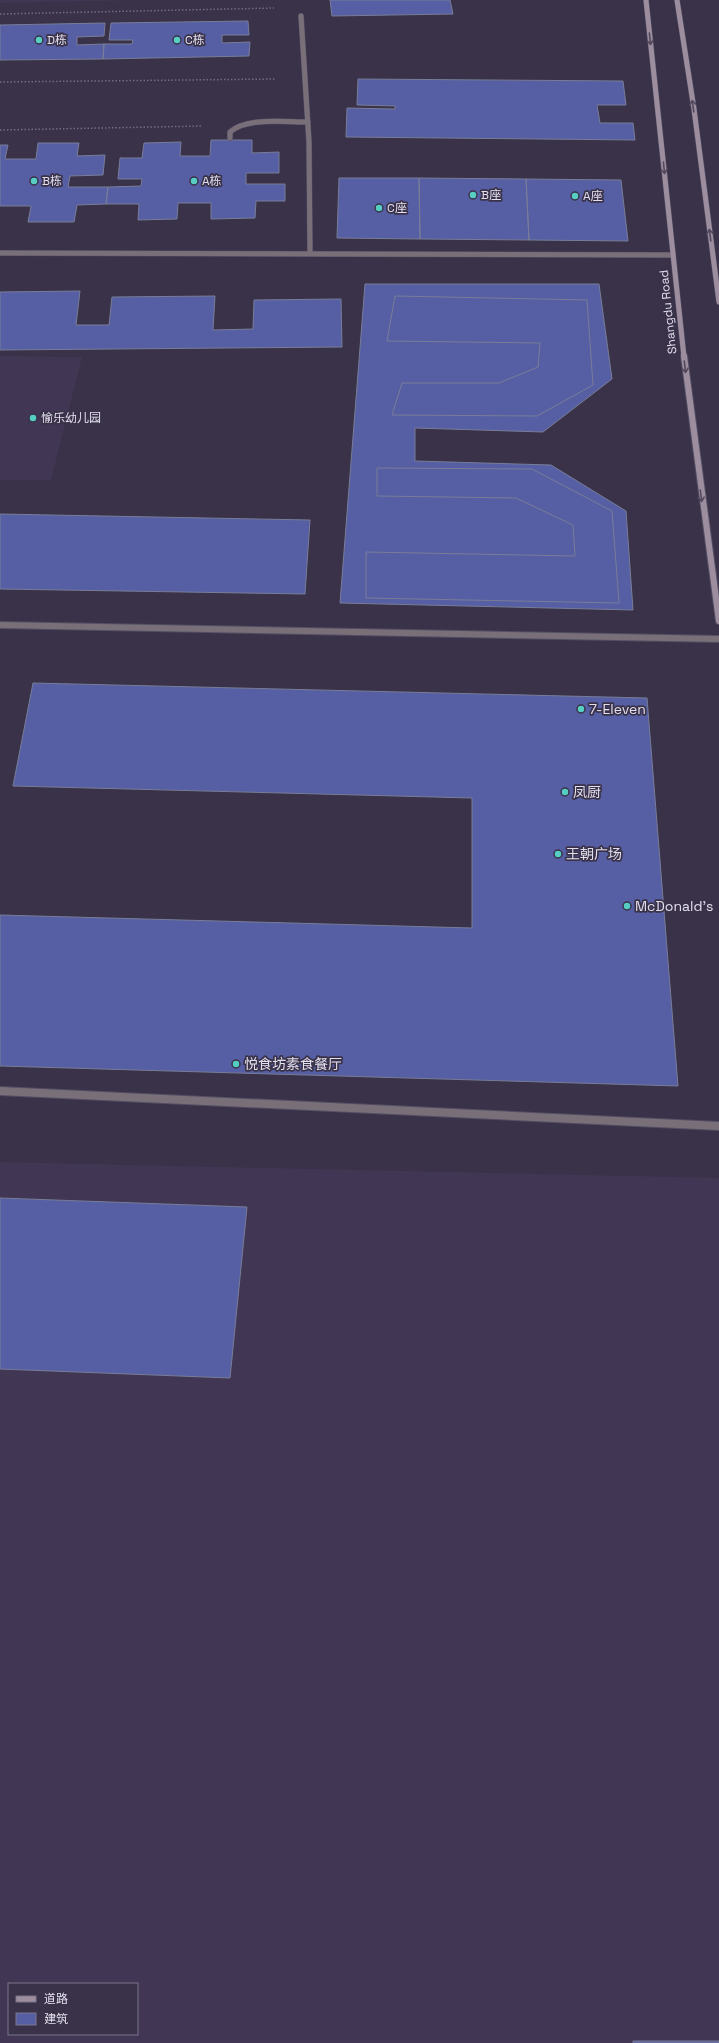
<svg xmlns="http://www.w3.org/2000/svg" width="719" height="2043" viewBox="0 0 719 2043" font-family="'Space Grotesk','Noto Sans SC',sans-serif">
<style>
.built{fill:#413755;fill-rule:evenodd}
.building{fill:#575fa4;stroke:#787d97}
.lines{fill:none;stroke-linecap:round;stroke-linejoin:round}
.service-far1-casing{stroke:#544e63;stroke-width:6}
.service-casing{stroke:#544e63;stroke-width:10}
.minor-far1-casing{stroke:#544e63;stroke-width:6}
.minor-casing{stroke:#544e63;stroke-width:8}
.secondary-far1-casing{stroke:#544e63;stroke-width:6}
.secondary-casing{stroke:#544e63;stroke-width:8}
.path{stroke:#736d81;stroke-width:1.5;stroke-dasharray:1.5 2;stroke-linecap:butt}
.service-far1{stroke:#786f79;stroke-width:5}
.service{stroke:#786f79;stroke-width:8}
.minor-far1{stroke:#786f79;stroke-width:5}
.minor{stroke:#786f79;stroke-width:6}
.secondary-far1{stroke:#9c8e9e;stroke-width:5}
.secondary{stroke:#9c8e9e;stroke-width:6}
.oneway{stroke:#52495e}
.poi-dot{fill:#56cec3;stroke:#393249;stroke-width:1.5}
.labels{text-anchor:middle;stroke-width:3.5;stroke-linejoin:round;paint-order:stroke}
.far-poi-label{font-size:12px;fill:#e3dfee;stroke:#393249;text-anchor:start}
.far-street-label{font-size:12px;fill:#e3dfee;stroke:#393249}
.poi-label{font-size:14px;fill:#e3dfee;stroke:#393249;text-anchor:start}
</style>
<rect width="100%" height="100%" fill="#393249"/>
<path class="built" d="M0 0H138L0 3Z
M0 356 82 357 51 480H0Z
M0 1162 719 1178V2043H0ZM9 1984H137V2034H9Z"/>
<path class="building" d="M330 0H450L453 14 332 16Z
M248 21 249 35H222V43L250 42 249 56 103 59 104 44H132L133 40H109L111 23Z
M105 23 104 36 77 37V45L104 44 103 59 0 60V25Z
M358 79 623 81 626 105H597L600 123H633L635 140 346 137 347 108 395 109V106L357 105Z
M211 140H252V153L279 152V173H246V184H285V201H256L255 218 211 219V203H178L177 219 138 220 139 204H106L108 187 141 186 142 179H118L120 158H142L144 143 181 142 180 156H210Z
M38 143H79L77 156 105 155 103 175 70 176 68 187H108L106 204 77 205 74 222H28L31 206H0V145H8L5 159H36Z
M339 178H419L420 239 337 238Z
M419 178 526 179 529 240 420 239Z
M526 179 621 180 628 241 529 240Z
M365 284H599L612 379 543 432 415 428V461L551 465 626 511 633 610 340 603Z
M80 291 76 325H109L112 297 215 296 213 330 253 329 254 300 341 299 342 347 0 350V292Z
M395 296 587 300 593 385 537 416 392 415 402 383H499L538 367 540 343 387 341Z
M377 468 532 469 612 511 619 603 366 598V552L575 556 573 525 516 498 377 496Z
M0 514 310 520 305 594 0 589Z
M33 683 647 698 678 1086 0 1066V915L472 928V798L13 786Z
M0 1198 247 1207 230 1378 0 1369Z
M633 2041H719V2043H633Z"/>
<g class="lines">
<defs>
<path id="service-far1" d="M301 16 309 142 310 253
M230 138V132C247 117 286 122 308 122"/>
<path id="service" d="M0 1091 719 1126"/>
<path id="minor-far1" d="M0 253 673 255"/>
<path id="minor" d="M0 625 719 639"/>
<path id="secondary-far1" d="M646 0 684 357
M677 0 694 109 719 302"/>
<path id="secondary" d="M684 356 719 621"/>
</defs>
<use href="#service-far1" class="service-far1-casing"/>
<use href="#service" class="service-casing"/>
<use href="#minor-far1" class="minor-far1-casing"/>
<use href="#minor" class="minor-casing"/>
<use href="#secondary-far1" class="secondary-far1-casing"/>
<use href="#secondary" class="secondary-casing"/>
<path class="path" d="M0 14 274 8
M0 82 276 79
M0 130 203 126"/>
<use href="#service-far1" class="service-far1"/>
<use href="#service" class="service"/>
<use href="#minor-far1" class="minor-far1"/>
<use href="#minor" class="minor"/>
<use href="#secondary-far1" class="secondary-far1"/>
<use href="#secondary" class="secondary"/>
</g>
<defs><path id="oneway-shaft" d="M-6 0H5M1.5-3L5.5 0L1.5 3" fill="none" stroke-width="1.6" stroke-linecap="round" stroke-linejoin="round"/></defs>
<g class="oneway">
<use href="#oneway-shaft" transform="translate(650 39) rotate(84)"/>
<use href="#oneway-shaft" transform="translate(693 106) rotate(-98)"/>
<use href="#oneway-shaft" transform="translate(664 168) rotate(84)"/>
<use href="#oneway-shaft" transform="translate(710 235) rotate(-98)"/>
<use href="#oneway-shaft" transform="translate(685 367) rotate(83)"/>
<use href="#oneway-shaft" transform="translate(701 496) rotate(83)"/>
</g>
<g class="poi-dot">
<circle cx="39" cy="40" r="4"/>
<circle cx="177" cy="40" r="4"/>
<circle cx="34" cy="181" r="4"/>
<circle cx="194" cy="181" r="4"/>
<circle cx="473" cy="195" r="4"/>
<circle cx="575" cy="196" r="4"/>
<circle cx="379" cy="208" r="4"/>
<circle cx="33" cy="418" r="4"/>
<circle cx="581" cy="709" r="4"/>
<circle cx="565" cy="792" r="4"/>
<circle cx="558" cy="854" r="4"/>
<circle cx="627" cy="906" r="4"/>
<circle cx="236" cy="1064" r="4"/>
</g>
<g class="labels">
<g class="far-poi-label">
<text x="47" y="44">D栋</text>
<text x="185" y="44">C栋</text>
<text x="42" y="185">B栋</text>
<text x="202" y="185">A栋</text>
<text x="481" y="199">B座</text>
<text x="583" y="200">A座</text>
<text x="387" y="212">C座</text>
<text x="41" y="422">愉乐幼儿园</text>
</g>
<g class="far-street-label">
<text transform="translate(668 312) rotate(-96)" y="4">Shangdu Road</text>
</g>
<g class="poi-label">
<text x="589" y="714">7-Eleven</text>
<text x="573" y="797">凤厨</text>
<text x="566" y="859">王朝广场</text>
<text x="635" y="911">McDonald's</text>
<text x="244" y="1069">悦食坊素食餐厅</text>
</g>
</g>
<rect x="8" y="1983" width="130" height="52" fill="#393249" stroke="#7d778b"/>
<rect x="16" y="1996" width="20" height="6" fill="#9c8e9e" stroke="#7d778b"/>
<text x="44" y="2003" font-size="12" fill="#e3dfee">道路</text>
<rect x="16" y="2013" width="20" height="12" fill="#575fa4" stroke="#7d778b"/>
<text x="44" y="2023" font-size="12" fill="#e3dfee">建筑</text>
</svg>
